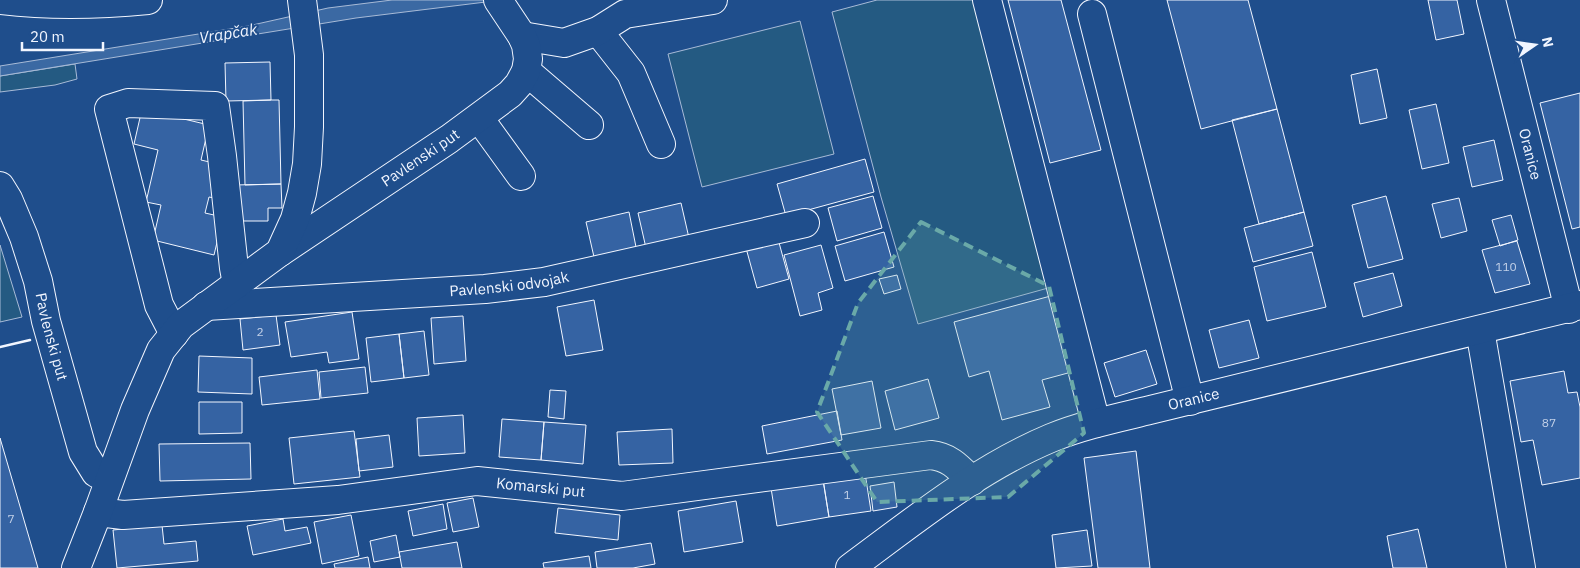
<svg xmlns="http://www.w3.org/2000/svg" width="1580" height="568" viewBox="0 0 1580 568" font-family="'IBM Plex Sans',sans-serif">
<style>
.green{fill:#245a82;stroke:#a8bbd7}
.water{fill:#3b69a3;stroke:#a8bbd7}
.building{fill:#3563a3;stroke:#f2f6ff}
.lines{fill:none;stroke-linecap:round;stroke-linejoin:round}
.minor-casing{stroke:#f2f6ff;stroke-width:30}
.major-casing{stroke:#f2f6ff;stroke-width:30}
.minor{stroke:#1f4e8c;stroke-width:28}
.major{stroke:#1f4e8c;stroke-width:28}
.wall{stroke:#f2f6ff;stroke-width:2.5}
.marked{fill:#6aa9a8;fill-opacity:0.2;stroke:#6aa9a8;stroke-width:4;stroke-dasharray:10 6;stroke-linejoin:round}
.labels{text-anchor:middle;stroke-width:4;stroke-linejoin:round;paint-order:stroke}
.number-label{font-size:12px;fill:#c3d1e8}
.street-label{font-size:15px;fill:#f2f6ff;stroke:#1f4e8c}
.water-label{font-size:16px;font-style:italic;fill:#f2f6ff;stroke:#1f4e8c}
</style>
<rect width="100%" height="100%" fill="#1f4e8c"/>
<path class="green" d="M877 0H982L1059 285 918 324 881 197 832 12Z
M800 21 834 154 702 187 668 54Z
M75 64 77 79 55 85 0 92V76Z
M0 245 22 317 0 322Z"/>
<path class="water" d="M392 0H502L356 18 0 76V66L248 26 328 8Z"/>
<path class="building" d="M1008 0H1061L1101 150 1050 163Z
M1167 0H1248L1277 109 1201 129Z
M1428 0H1457L1464 34 1436 40Z
M270 62 271 100 226 101 225 63Z
M1377 69 1387 118 1360 124 1351 75Z
M1580 93V227L1572 229 1540 103Z
M271 100H279L281 184 245 185 243 101Z
M1436 104 1449 163 1422 169 1409 110Z
M142 109 209 125 201 160 218 164 214 198 209 197 205 213 223 217 214 255 153 240 161 205 146 202 158 150 134 144Z
M1277 109 1304 212 1259 224 1232 120Z
M1494 140 1503 180 1472 187 1463 147Z
M865 159 874 192 786 216 777 184Z
M281 184 282 208H268V221H235L234 185Z
M873 196 882 228 837 241 828 208Z
M1386 196 1403 259 1368 268 1352 205Z
M1459 198 1467 231 1441 238 1432 204Z
M681 203 689 238 646 248 638 213Z
M629 212 636 247 594 257 586 222Z
M1304 212 1313 246 1253 262 1244 228Z
M1511 215 1518 240 1500 246 1492 220Z
M884 232 894 267 845 281 835 246Z
M778 239 789 279 757 288 746 248Z
M1517 241 1530 284 1495 293 1482 250Z
M821 245 833 288 818 293 822 310 800 316 784 255Z
M1312 252 1326 307 1267 321 1254 267Z
M1393 273 1402 306 1363 317 1354 283Z
M897 275 901 289 884 294 879 279Z
M1058 294 1079 370 1042 380 1050 407 1002 420 989 371 969 377 954 322Z
M594 300 603 350 566 356 557 307Z
M352 312 359 359 329 363 327 352 291 357 285 322Z
M276 315 280 345 243 350 240 319Z
M463 316 466 361 434 364 431 318Z
M1249 320 1259 358 1219 368 1209 330Z
M424 331 429 375 404 378 399 334Z
M399 334 404 378 371 382 366 338Z
M1146 350 1157 384 1115 397 1104 363Z
M199 356 252 358V394L198 392Z
M365 367 368 393 321 398 319 372Z
M317 370 320 399 262 405 259 377Z
M1564 371 1568 393 1577 392 1580 407V478L1542 485 1533 440 1521 442 1510 381Z
M928 379 939 418 895 430 885 391Z
M872 381 881 428 841 435 832 389Z
M550 390 566 391 564 419 548 417Z
M199 402H242V433L199 434Z
M837 411 842 440 767 454 762 426Z
M463 415 465 453 419 456 417 418Z
M502 419 544 422 541 460 499 457Z
M544 422 586 425 583 464 541 460Z
M672 429 673 463 619 465 617 432Z
M354 431 360 477 294 484 289 438Z
M389 435 393 467 359 471 356 439Z
M0 438 38 568H0Z
M250 443 251 479 160 481 159 444Z
M1136 451 1150 568H1098L1084 458Z
M865 473 871 511 829 517 823 480Z
M823 479 829 517 777 526 771 488Z
M894 482 897 507 873 511 870 486Z
M473 498 479 527 453 532 447 503Z
M736 501 743 542 684 552 678 511Z
M443 504 447 529 413 536 408 511Z
M558 508 620 515 618 540 555 533Z
M351 515 359 556 322 564 314 522Z
M283 519 285 531 307 527 311 543 253 555 247 526Z
M162 525 164 544 196 541 198 561 117 568 113 530Z
M1418 529 1427 568H1393L1387 536Z
M1087 530 1092 566 1056 568 1052 535Z
M396 535 400 557 374 562 370 541Z
M457 542 462 568H402L399 552Z
M651 543 655 564 633 568H597L595 552Z
M589 556 591 568H544L543 563Z
M368 557 370 568H335L334 564Z"/>
<g class="lines">
<defs>
<g id="minor">
<path d="M0 0C50 6 98 5 148 0"/>
<path d="M987 0 1096 423"/>
<path id="s1" d="M1491 0 1569 309"/>
<path d="M1092 14 1190 401"/>
<path d="M598 31 631 73 661 144"/>
<path d="M522 36 564 43 598 31 625 14 713 0"/>
<path d="M526 71 589 125"/>
<path d="M479 118 521 176"/>
<path id="s2" d="M0 186 8 199 24 237 38 281 46 321 83 452 96 473 109 479"/>
<path id="s3" d="M280 252 449 139 510 94 519 84 526 71 528 59 526 45 522 36 498 0"/>
<path id="s4" d="M206 306 485 289 544 282 805 223"/>
<path d="M1480 330 1521 568"/>
<path d="M174 334 159 305 109 109 128 103 215 106 222 156 234 268 237 284"/>
<path id="s5" d="M98 512 123 515 338 500 477 481 622 496 931 455C950 457 959 468 972 481"/>
<path d="M76 568 98 512 135 410 161 350 181 325 280 252 295 219 302 193 307 164 309 127V55L302 0"/>
</g>
<g id="major">
<path id="s6" d="M850 568C914 521 977 469 1051 438 1083 425 1117 418 1150 410L1580 305"/>
</g>
</defs>
<use href="#minor" class="minor-casing"/>
<use href="#major" class="major-casing"/>
<use href="#minor" class="minor"/>
<use href="#major" class="major"/>
<path class="wall" d="M0 347 30 340"/>
</g>
<path class="marked" d="M921 222 1049 286 1084 433 1008 497 877 502 817 412 858 303Z"/>
<g class="labels">
<g class="number-label">
<text x="1506" y="271">110</text>
<text x="260" y="336">2</text>
<text x="1549" y="427">87</text>
<text x="847" y="499">1</text>
<text x="11" y="523">7</text>
</g>
<g class="street-label">
<text dy="5" stroke="none"><textPath href="#s1" startOffset="159">Oranice</textPath></text>
<text dy="5" stroke="none"><textPath href="#s3" startOffset="169">Pavlenski put</textPath></text>
<text dy="5" stroke="none"><textPath href="#s4" startOffset="304">Pavlenski odvojak</textPath></text>
<text dy="5" stroke="none"><textPath href="#s2" startOffset="160">Pavlenski put</textPath></text>
<text dy="5" stroke="none"><textPath href="#s6" startOffset="388">Oranice</textPath></text>
<text dy="5" stroke="none"><textPath href="#s5" startOffset="445">Komarski put</textPath></text>
</g>
<g class="water-label">
<text transform="translate(228 33) rotate(-9)" y="6">Vrapčak</text>
</g>
</g>
<g transform="translate(1535 45) rotate(77)" stroke="#1f4e8c" stroke-width="4" paint-order="stroke">
<path d="M0-4L9 19L0 12L-9 19Z" fill="#f2f6ff"/>
<text y="-8" font-size="14" font-weight="bold" text-anchor="middle" fill="#f2f6ff">N</text>
</g>
<path d="M22 42v8h81v-8" fill="none" stroke="#f2f6ff" stroke-width="2.5"/>
<text x="30" y="42" font-size="15" fill="#f2f6ff" stroke="#1f4e8c" stroke-width="4" paint-order="stroke">20 m</text>
</svg>
